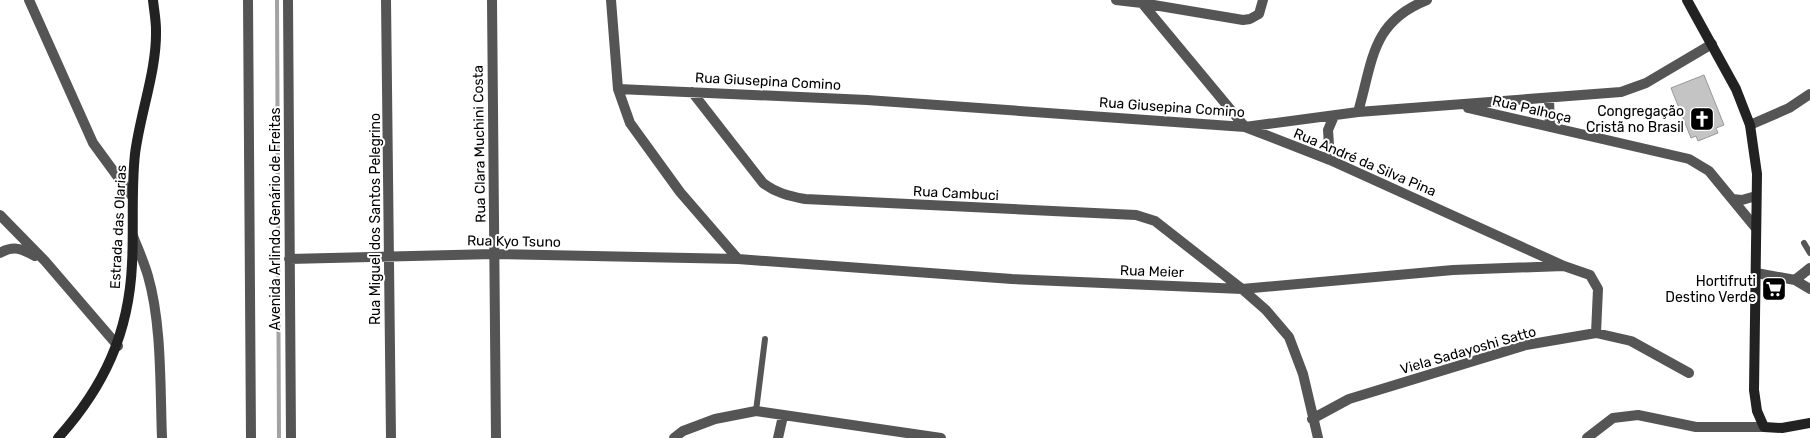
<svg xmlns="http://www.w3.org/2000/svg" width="1810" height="438" viewBox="0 0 1810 438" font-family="Rubik,sans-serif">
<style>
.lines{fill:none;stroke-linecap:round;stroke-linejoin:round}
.stream{stroke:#a3a3a3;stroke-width:4}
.building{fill:#c4c4c4;stroke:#999}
.lane{stroke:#555;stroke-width:6}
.street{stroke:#555;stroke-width:10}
.secondary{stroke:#222;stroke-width:10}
.labels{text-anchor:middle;stroke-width:4;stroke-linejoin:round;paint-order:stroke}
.street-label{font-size:14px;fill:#000;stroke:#fff}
.poi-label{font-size:14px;fill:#000;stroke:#fff;text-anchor:end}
</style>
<rect width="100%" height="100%" fill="#fff"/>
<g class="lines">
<path class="stream" d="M277 0 279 438"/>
</g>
<path class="building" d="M1704 75 1724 125 1716 128 1718 133 1698 141 1696 136 1691 138 1671 88Z"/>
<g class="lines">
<path class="lane" d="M1804 243 1810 253
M756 411 765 339"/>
<path class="street" d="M29 0 93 143 131 195
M248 0 251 438
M288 0 291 438
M386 0 391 438
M492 0 496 438
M611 0 618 89 630 123 680 192 738 259
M1116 0 1142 3 1245 127 1330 160 1564 266 1590 275 1598 289 1596 333
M1142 3 1243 20 1250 19 1259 14 1263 0
M618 89 867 100 1245 127 1358 112 1621 92 1646 83 1712 44
M692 92 763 183C776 193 789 196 805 199L1136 215 1155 221 1242 289 1266 310 1289 337 1303 374 1318 438
M1549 98 1550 127
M1468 108 1689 159 1709 171 1755 227
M1358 112C1373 61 1371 22 1427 0
M1750 125 1789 108 1810 94
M1330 160 1328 130 1334 116
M1732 199 1742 200 1756 196
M0 215 45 261 118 346
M133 236C138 249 144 262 148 276 162 324 160 388 162 438
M0 253C14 245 22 249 35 256
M289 259 494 254 738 259 1012 279 1242 289 1453 270 1564 266
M1756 273 1795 280 1810 289
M1795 280 1810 268
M1312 419 1349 399 1526 345 1596 333 1631 341 1689 373
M674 438 683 431 715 419 756 411 941 438
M778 438 783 416
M1587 438 1613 418 1638 415 1696 427H1764"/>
<path class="secondary" d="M1687 0 1736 89 1750 125 1757 174 1754 390 1757 411 1764 427 1782 428 1810 423
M58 438C104 387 129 333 132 264 134 227 131 191 135 154 140 114 157 70 156 30 156 20 154 10 153 0"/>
</g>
<defs>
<symbol id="church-square" viewBox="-11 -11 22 22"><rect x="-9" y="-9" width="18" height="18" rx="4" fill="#000" stroke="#fff"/><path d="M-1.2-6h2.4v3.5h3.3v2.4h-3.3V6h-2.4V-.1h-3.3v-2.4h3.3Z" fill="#fff"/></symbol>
<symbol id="supermarket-square" viewBox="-11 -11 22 22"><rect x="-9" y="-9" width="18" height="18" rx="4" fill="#000" stroke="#fff"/><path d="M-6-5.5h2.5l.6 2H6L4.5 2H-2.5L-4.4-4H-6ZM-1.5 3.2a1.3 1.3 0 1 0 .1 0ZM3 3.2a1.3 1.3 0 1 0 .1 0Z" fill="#fff"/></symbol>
</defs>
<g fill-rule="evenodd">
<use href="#church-square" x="1688" y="105" width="28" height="28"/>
<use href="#supermarket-square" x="1760" y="275" width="28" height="28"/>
</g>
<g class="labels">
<g class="street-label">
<text transform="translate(768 81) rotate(3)" y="5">Rua Giusepina Comino</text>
<text transform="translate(1172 107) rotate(4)" y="5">Rua Giusepina Comino</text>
<text transform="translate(1532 109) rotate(13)" y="5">Rua Palhoça</text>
<text transform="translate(479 144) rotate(-91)" y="5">Rua Clara Muchini Costa</text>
<text transform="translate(1365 162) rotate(23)" y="5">Rua André da Silva Pina</text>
<text transform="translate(956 193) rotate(3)" y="5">Rua Cambuci</text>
<text transform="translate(275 219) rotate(-90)" y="5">Avenida Arlindo Genário de Freitas</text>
<text transform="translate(375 219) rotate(-90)" y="5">Rua Miguel dos Santos Pelegrino</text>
<text transform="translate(118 227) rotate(-87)" y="5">Estrada das Olarias</text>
<text transform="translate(514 241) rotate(1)" y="5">Rua Kyo Tsuno</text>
<text transform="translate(1152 271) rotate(2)" y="5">Rua Meier</text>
<text transform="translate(1468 350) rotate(-16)" y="5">Viela Sadayoshi Satto</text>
</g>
<g class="poi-label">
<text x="1684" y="116">Congregação<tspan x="1684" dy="16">Cristã no Brasil</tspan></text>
<text x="1756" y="286">Hortifruti<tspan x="1756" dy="16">Destino Verde</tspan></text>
</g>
</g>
</svg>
